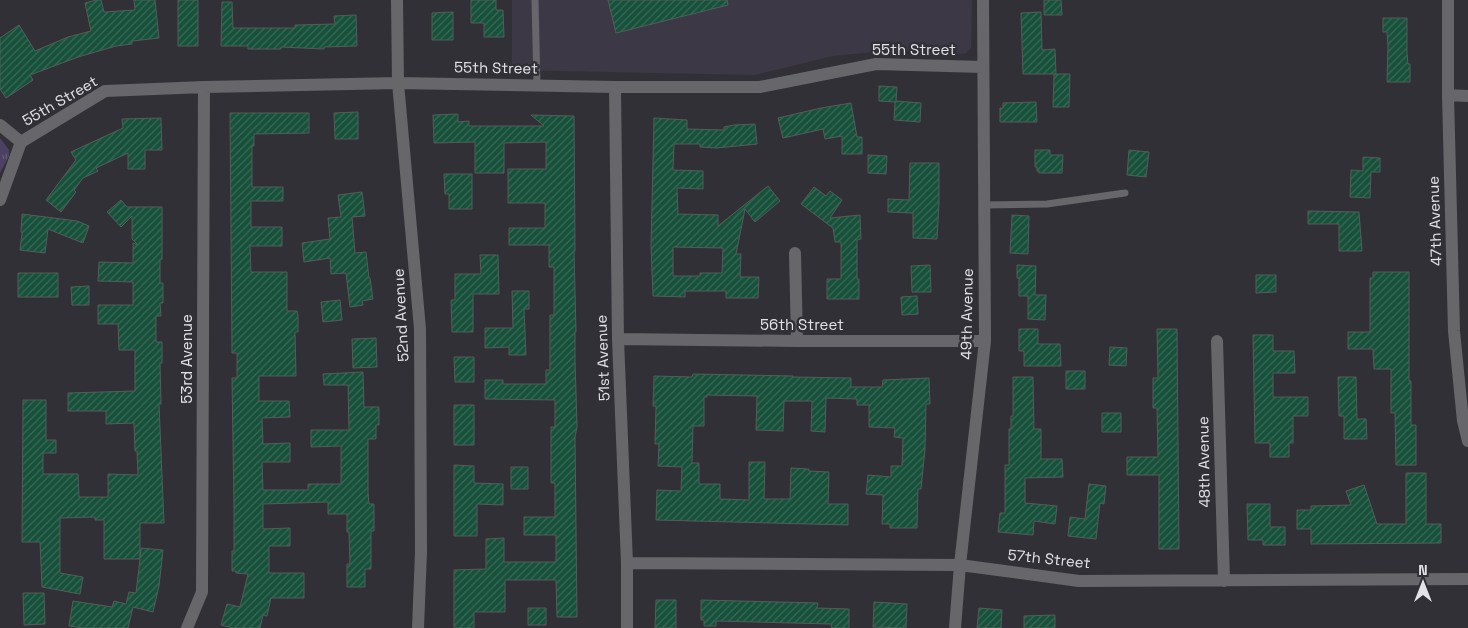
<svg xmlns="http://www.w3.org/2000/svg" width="1468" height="628" viewBox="0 0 1468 628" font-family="'Space Grotesk',sans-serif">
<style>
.built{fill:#3d3846}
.park{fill:url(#park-tufts)}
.building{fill:url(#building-hatch);stroke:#535d58;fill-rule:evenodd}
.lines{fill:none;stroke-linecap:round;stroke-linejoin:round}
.lane{stroke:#67666a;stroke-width:7}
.street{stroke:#67666a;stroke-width:12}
.labels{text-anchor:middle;stroke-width:5;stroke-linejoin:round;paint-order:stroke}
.street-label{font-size:15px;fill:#e3e2e7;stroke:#323037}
</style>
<defs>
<pattern id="park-tufts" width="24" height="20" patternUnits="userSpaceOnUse" patternTransform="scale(1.25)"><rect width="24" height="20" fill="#4c4063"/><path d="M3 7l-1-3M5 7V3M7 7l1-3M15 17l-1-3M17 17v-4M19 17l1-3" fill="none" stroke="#665b79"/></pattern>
<pattern id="building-hatch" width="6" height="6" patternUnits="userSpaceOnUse" patternTransform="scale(1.25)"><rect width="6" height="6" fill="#17513b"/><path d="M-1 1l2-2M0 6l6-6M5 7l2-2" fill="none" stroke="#396a57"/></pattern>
</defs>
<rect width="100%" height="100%" fill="#323037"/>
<path class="built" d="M512 0H972L971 48 966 53 961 54 884 51 833 56 755 75 512 70Z"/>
<path class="park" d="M0 138 9 150V156L0 173Z"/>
<path class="building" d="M96 0H101L104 12 135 10 134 0H155L159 38 132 41V44L116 46 78 57 30 75 33 80 6 98 0 89V38L19 25 35 51 68 37 91 31 85 3Z
M178 0H198V46H178Z
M471 0H496V10H503L504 37H484V23H471Z
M608 0H727L728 5 616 33Z
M1044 0H1061L1062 15H1044Z
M222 2H232L233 28H295V25L335 24 334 16 356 15 357 46 324 47V49L281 47V49H248V46H221Z
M453 12V40H432V13Z
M1041 12 1042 50 1055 49 1056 74H1023L1021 13Z
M1383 18H1407V53L1408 64H1410V82H1387L1388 44 1387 32H1383Z
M1054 74H1070L1069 107H1053Z
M879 86 897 87 896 101 921 103 920 122 894 120 895 102 879 101Z
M1036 102 1037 122H1000V108H1003V103Z
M851 103 857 137H862V154H842V136L825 139 823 129 783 138 778 118 821 108Z
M358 112V139H335L334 113Z
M230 113H309V133L254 134V146H252V187H283V201H251V227H282V246H250L251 272H287V311H297L298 315V332H295L296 376H259V401H289L290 417 262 418 263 444 290 443V462H262L263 490H308V484H341V446L311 447V430H349L348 385H324L323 374 363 372 364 407H379V425H376V439H368V493L369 504H374V531H371V569H365V587H347V564H350L349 532H347V514H328V502L263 504V529L290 528V546H269V573H304V598H271L267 616 263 615 260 628H233L221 625 227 604 240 607 248 574 236 573V571H232V551H234V507L232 378H237V353H232Z
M458 114V122L469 121V126H544L531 115 574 116 575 251H574L576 332H575V360L577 427 575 437 577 617H557L556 580H505V612H474V628H454V570L486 569V539L504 538V562H556V535H524V517H555V483H551V427H555V400L485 399V380H503V384H546V370H550V315H554V267H549V245H509V228H545V203H508V169H546V142L504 143V173H475V142L434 143 433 115Z
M161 118 162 150H145V169H128V153L96 168 98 171 83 178 74 190 76 192 61 212 46 200 76 160 71 152 123 128 122 119Z
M654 118 687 120V129L724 130V127L734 125 755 124 757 144 717 148 700 147V144H674L673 170 703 171V189L677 188 678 214 718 215V226L768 186 780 201 755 222 745 209 736 254H741L740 277H759L758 298H726V291H685V297L653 296 651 246ZM673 247 723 248 722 273H700V276H673Z
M1035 150H1050V155H1063L1062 173H1039V171H1037V167H1035Z
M1129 150 1149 152 1146 177 1127 175Z
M868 155 887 156 886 174 868 173Z
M1363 157 1380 158V172H1371L1370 198 1350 197 1351 170 1363 171Z
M910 163H939V203L937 239 913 238V213L888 212V199L909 200Z
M444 174H472V209H449V194H445Z
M814 187 826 196 830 191 842 200 830 218 860 215 861 239 857 240V279H859V299H827V279H841V242H835L833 228 801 204Z
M362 192 365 216 352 217 355 253 366 252 369 278H370L373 299 362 301 363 305 350 307 346 273 331 274 330 258 304 262 302 243 330 239 328 218 341 217 338 195Z
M121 200 127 207H162V259L160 260V283H163V303H160L161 316H156V342H162V363H160L161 404H159L164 523H140V558L141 548 163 550 159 586 153 612 133 607 128 628H83L69 626 73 601 112 607 114 601 126 604 129 592 136 593 140 559H104V520H95V517L60 518V573L83 577 80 594 42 587 40 542H22L23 400H46V440H56V453H43V474H78L79 497H108V474L138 475 137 451H135L134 423 106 424V411H68V393L135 391V350H119L118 324H98V305H133V282L98 281 99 262 133 263V243L138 245 132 239V216L121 227 107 212Z
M1308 211 1359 212 1362 251H1339V224H1308Z
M22 214 77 221 89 226 83 243 48 229 45 253 20 250 22 233 21 232Z
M1012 215 1029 216 1028 254 1010 253Z
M480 255H498L499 294H473V332H452L451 300H455V274H481Z
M930 265 931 292H912L911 266Z
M1017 265 1036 266 1035 295H1046L1045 320 1028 319V296H1019V278H1017Z
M1373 272H1409V381H1411V425H1416V465H1396L1395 413H1391V369H1374L1373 349H1348V332H1370V278H1373Z
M18 273H58V297H18Z
M1256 275H1276V292L1256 293Z
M89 286V305H72L71 287Z
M512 291H529V309H524L526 355H509V347L485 348V328H513Z
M917 296 918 314 902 315 901 297Z
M340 300 342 320 323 322 321 302Z
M1019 329H1038V344H1060L1061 366H1024V351H1019Z
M1157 329H1177L1179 549H1159V475H1127V457H1158L1157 408H1153V378H1158Z
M1253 335H1273V351H1294L1295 373H1273V397H1308V416H1293V443H1289V457H1270V443H1255Z
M376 338 377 367 353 368 352 339Z
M1110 347 1127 348 1126 366 1109 365Z
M454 357H474V382H455Z
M1066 371H1085V389H1066Z
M693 374 793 376V377L851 378V387H882L883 380 929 378 930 404H926L925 449 921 489H918L917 528H890V524H882L883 495 866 494 868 475 891 477V466H902L903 438 894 437 895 428 869 427V405H857V399L826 398 825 432 811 431 812 401H784L783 431 756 430 757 396 707 395V397H704V426H693L692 463H699V484H720V499L749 500V462H765L764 499H790L791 468 809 469V471L829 472 828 504H848V525L656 520 657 490 681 491 682 467 658 466 659 444H655L656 406H653L654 376 692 377Z
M1013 377H1033L1034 429H1041V459H1062L1063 477 1025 478V503L1057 506 1055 524 1034 521 1033 535 998 532 1000 513H1005V465H1009V429H1011V416H1013Z
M1338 377H1356L1357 419H1366L1367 439H1344V416H1339Z
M454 405H474V445H454Z
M1102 413H1121V432H1102Z
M454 465 474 466V483L503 484V505L477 504V536H454Z
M511 467H528V489H511Z
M1406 473H1426V524H1441V543L1311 544V529H1297V510H1311V506L1351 505 1346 491 1364 485 1377 524H1406Z
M1089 484 1106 486 1104 504 1100 503 1096 539 1068 536 1070 517 1085 519Z
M1247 504H1270V527H1285V545H1263V540H1248Z
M23 593H44L45 624 24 625Z
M656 600H676V628H655Z
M701 600 818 603 817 608 849 609V628H832L831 624 716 621V626H704V620H701Z
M874 602 907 604 906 628 873 627Z
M528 608H546V625H528Z
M979 608 1002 610 1001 628H977Z
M1055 615V628H1024V616Z"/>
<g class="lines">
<path class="lane" d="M535 0 537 85
M984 205 1047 204 1125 193"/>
<path class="street" d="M397 0 398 83 420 329 421 552 418 628
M1448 0V95L1454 331 1463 421 1468 441
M615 87 618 339 627 563V628
M1448 95 1468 96
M0 125 21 142
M21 142 105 91 204 87 398 83 615 87H760L876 64 983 67
M0 200 21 142
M795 253 797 341
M618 339 797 341H985
M1217 341 1224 581
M627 563 960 565 1079 581 1468 579
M187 628 202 592 204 87
M955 628 960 565 985 341 983 0"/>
</g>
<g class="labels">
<g class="street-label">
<text x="914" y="55">55th Street</text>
<text transform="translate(496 68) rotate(1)" y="5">55th Street</text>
<text transform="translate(60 101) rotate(-30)" y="5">55th Street</text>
<text transform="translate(1435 221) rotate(-92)" y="5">47th Avenue</text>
<text transform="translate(967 314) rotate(-89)" y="5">49th Avenue</text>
<text transform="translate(401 315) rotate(-93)" y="5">52nd Avenue</text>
<text x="802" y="330">56th Street</text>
<text transform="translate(603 358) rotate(-92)" y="5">51st Avenue</text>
<text transform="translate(187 359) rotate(-90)" y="5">53rd Avenue</text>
<text transform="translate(1204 462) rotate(-91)" y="5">48th Avenue</text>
<text transform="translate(1049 559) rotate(6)" y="5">57th Street</text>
</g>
</g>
<g transform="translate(1423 583)" stroke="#323037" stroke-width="4" paint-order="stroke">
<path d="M0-4L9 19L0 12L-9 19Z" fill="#e3e2e7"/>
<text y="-8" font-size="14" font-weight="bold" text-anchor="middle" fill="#e3e2e7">N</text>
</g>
</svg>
